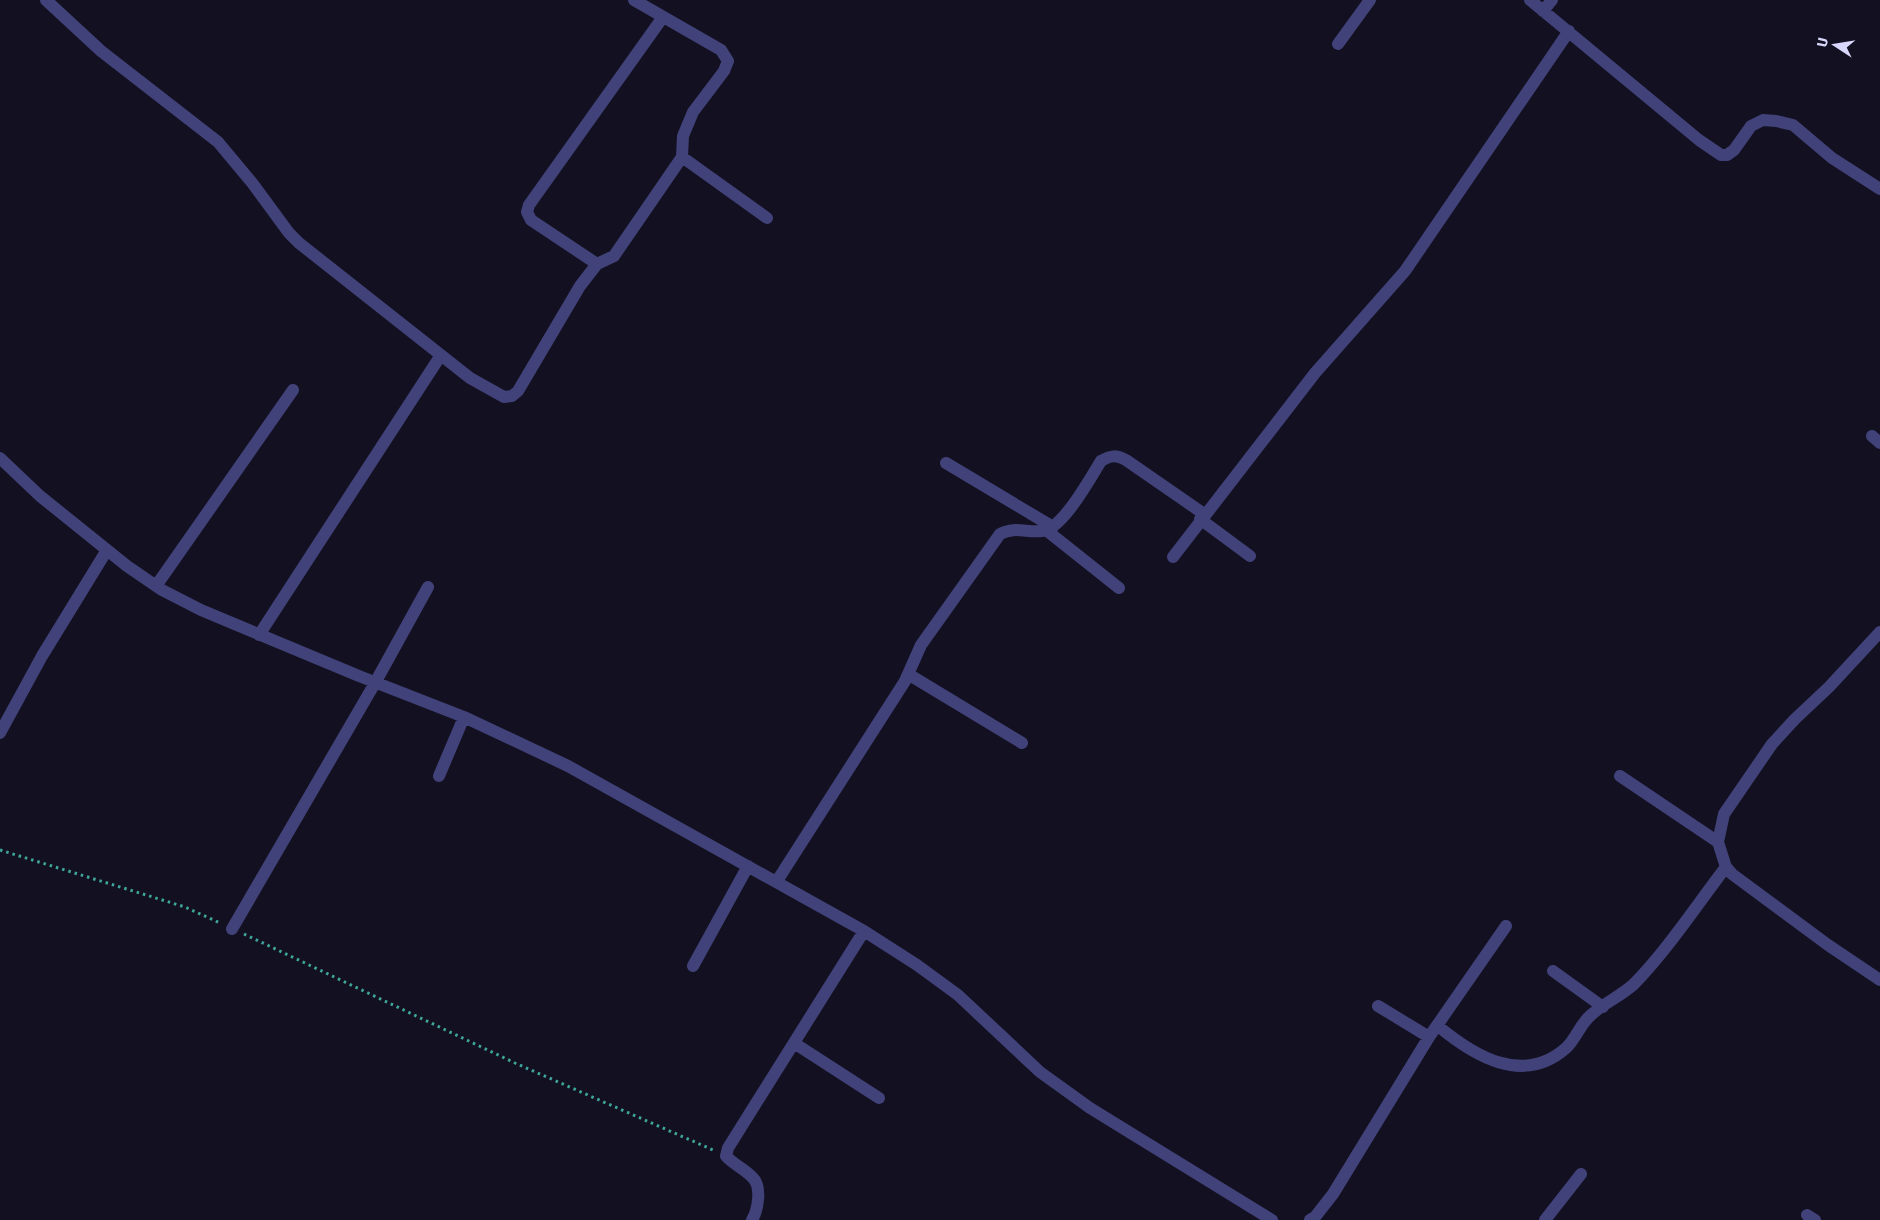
<svg xmlns="http://www.w3.org/2000/svg" width="1880" height="1220" viewBox="0 0 1880 1220" font-family="'Fira Sans',sans-serif">
<style>
.lines{fill:none;stroke-linecap:round;stroke-linejoin:round}
.path{stroke:#3ea69a;stroke-width:3;stroke-dasharray:2.5 4;stroke-linecap:butt}
.minor{stroke:#42427a;stroke-width:12}
</style>
<rect width="100%" height="100%" fill="#131121"/>
<g class="lines">
<path class="path" d="M0 850 185 907 220 923
M244 934 515 1063 713 1150"/>
<path class="minor" d="M46 0 101 51 218 142 253 184 289 233 299 243 470 378 504 397 512 396 518 391 580 286 597 264 614 256 682 157 683 136 693 112 724 71 728 61 721 50 634 0
M1530 0 1699 140 1721 155H1727L1734 150 1751 126 1763 120 1776 121 1793 125 1832 158 1880 189
M1543 11 1552 0
M1338 44 1370 0
M682 157 767 218
M597 264 531 220 527 212 529 205 663 17
M1872 436 1880 443
M0 458 40 496 127 566 162 590 201 610 359 676 464 717 568 766 864 931 917 965 958 995 1040 1072 1090 1108 1272 1220
M946 463 1053 527
M1200 519 1250 556
M1046 530 1119 588
M1173 557 1315 373 1405 271 1569 31
M156 586 293 390
M1880 632 1829 687 1795 719 1772 744 1724 814 1718 842 1726 867 1732 874 1828 945 1880 980
M259 635 441 355
M908 674 1022 743
M0 733 42 656 107 550
M439 776 464 717
M1620 776 1718 842
M777 881 905 681 921 645 1000 534C1015 526 1027 533 1042 531 1063 529 1090 478 1101 461 1111 455 1116 455 1126 460L1204 514
M232 929 375 683 428 587
M693 966 748 866
M1553 971 1603 1007
M1378 1006 1429 1037
M1438 1026C1474 1056 1523 1086 1566 1048 1576 1039 1580 1024 1591 1015 1604 1003 1621 996 1634 984 1668 949 1696 906 1726 867
M794 1043 879 1098
M1807 1215 1815 1220
M752 1220C758 1210 762 1187 753 1178 745 1169 734 1165 726 1156L728 1148 864 931
M1310 1220 1315 1217 1333 1194 1429 1037 1506 926
M1545 1220 1581 1174"/>
</g>
<g transform="translate(1835 45) rotate(282)" stroke="#131121" stroke-width="4" paint-order="stroke">
<path d="M0-4L9 19L0 12L-9 19Z" fill="#d8d6fa"/>
<text y="-8" font-size="14" font-weight="bold" text-anchor="middle" fill="#d8d6fa">U</text>
</g>
</svg>
